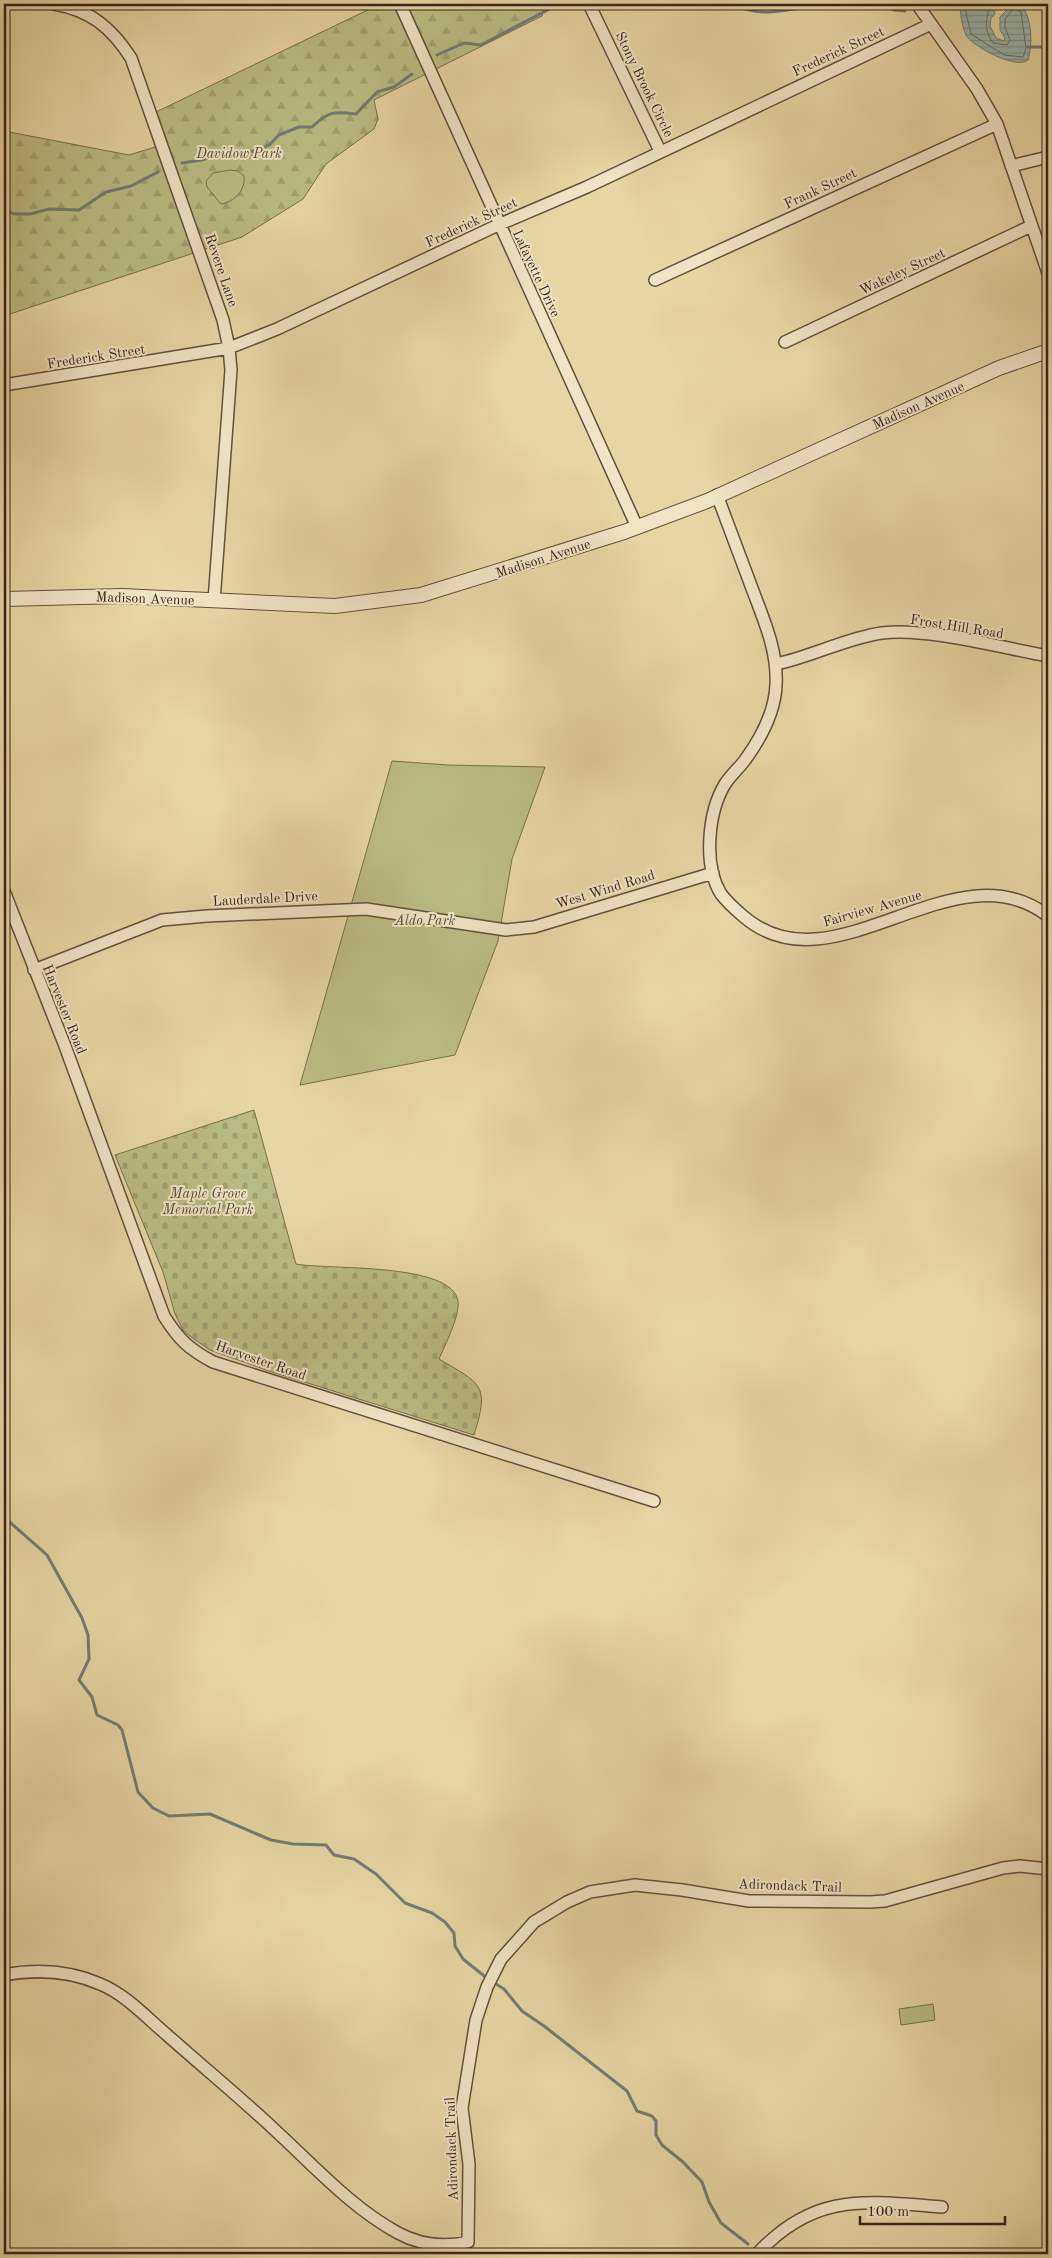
<svg xmlns="http://www.w3.org/2000/svg" width="1052" height="2258" viewBox="0 0 1052 2258" font-family="'Old Standard TT',serif">
<style>
.forest{fill:url(#forest-firs);stroke:#77704e}
.cemetery{fill:url(#cemetery-stones);stroke:#77704e}
.park{fill:#b9bc82;stroke:#77704e}
.water{fill:url(#water-rules);stroke:#727d74}
.lines{fill:none;stroke-linecap:round;stroke-linejoin:round}
.shore{stroke:#686e65;stroke-width:1}
.stream{stroke:#727d74;stroke-width:3}
.minor-casing{stroke:#61513c;stroke-width:14}
.tertiary-casing{stroke:#61513c;stroke-width:16}
.minor{stroke:#efe4c3;stroke-width:11}
.tertiary{stroke:#efe4c3;stroke-width:14}
.labels{text-anchor:middle;stroke-width:4;stroke-linejoin:round;paint-order:stroke}
.street-label{font-size:14px;fill:#35251a;stroke:#efe4c3}
.park-label{font-size:14px;font-style:italic;fill:#564b34;stroke:#efe4c3}
</style>
<defs>
<pattern id="forest-firs" width="22" height="20" patternUnits="userSpaceOnUse" patternTransform="scale(1.25)"><rect width="22" height="20" fill="#b9bc82"/><path d="M5 1l3.5 6h-7zM16 11l3.5 6h-7z" fill="#a0a170"/></pattern>
<pattern id="cemetery-stones" width="16" height="16" patternUnits="userSpaceOnUse" patternTransform="scale(1.25)"><rect width="16" height="16" fill="#b9bc82"/><path d="M2 7V4a2 2 0 0 1 4 0v3zM10 15v-3a2 2 0 0 1 4 0v3z" fill="#a0a170"/></pattern>
<pattern id="water-rules" width="6" height="5" patternUnits="userSpaceOnUse" patternTransform="scale(1.25)"><rect width="6" height="5" fill="#9ab7b0"/><path d="M0 2.5h6" fill="none" stroke="#7e958e"/></pattern>
</defs>
<rect width="100%" height="100%" fill="#e6d6a3"/>
<filter id="stains"><feTurbulence type="fractalNoise" baseFrequency=".004" numOctaves="4"/><feColorMatrix values="0 0 0 0 .2 0 0 0 0 .09 0 0 0 0 .02 0 0 0 .5 -.17"/></filter>
<radialGradient id="worn" r=".72"><stop offset=".6" stop-color="#630" stop-opacity="0"/><stop offset="1" stop-color="#630" stop-opacity=".3"/></radialGradient>
<path class="forest" d="M380 4H545L542 16 374 100 378 119 374 129 326 164 303 199 242 237 4 316V131L129 155 165 144 156 112Z"/>
<path class="cemetery" d="M254 1110 296 1264C327 1270 452 1262 458 1301 460 1316 445 1345 439 1359 481 1384 490 1384 474 1435L269 1371 210 1350 191 1337 183 1330 175 1314 163 1272 115 1155Z"/>
<path class="park" d="M230 170 238 171 244 176C246 190 234 202 221 204L207 187 206 181 213 173Z
M392 761 448 765 545 767 512 859 498 941 455 1055 300 1085Z
M933 2004 935 2020 901 2025 899 2009Z"/>
<path class="water" d="M960 4H992L995 14 991 18 990 26 996 38 1004 41 1005 38 1000 30V17L1007 10 1008 4H1020C1032 15 1033 44 1028 60 1016 70 972 46 966 35 962 27 960 12 960 4Z"/>
<g class="lines">
<path class="shore" d="M964 4 971 34 1004 55 1023 57 1026 48 1021 12 1014 8 1005 19V28L1010 40 1007 45 993 43C980 22 990 21 988 4"/>
<path class="stream" d="M733 4C760 19 791 9 820 4
M884 4 894 10 905 11
M931 6 963 8
M1028 47H1048
M437 55 464 43 481 45 559 4
M182 163 202 160 217 154 256 151 269 145 279 135 299 127H312C329 111 334 111 356 114L377 92 394 87 412 74
M4 209 14 214H30L49 209 79 210 106 192 131 186 158 172
M4 1517 47 1555 82 1618 88 1635 89 1659 79 1680 92 1697 97 1715 118 1725 122 1730 138 1792 153 1808 169 1816 210 1814 271 1840 293 1844 326 1845 334 1855 354 1859 376 1874 405 1903 432 1913 445 1922 454 1933 455 1946 463 1959 488 1979
M493 1982 504 1989 522 2011 544 2026 627 2091 637 2111 652 2116 656 2121V2135L662 2145 683 2162 702 2182 709 2202 721 2223 748 2244"/>
<defs>
<path id="minor" d="M54 4C90 10 111 27 131 58L223 320 229 348 231 370 214 601
M400 4 637 527
M589 4 660 151
M917 4 977 89 997 124 1048 273
M1011 166 1048 157
M655 280 997 124
M785 342 1031 226
M4 385 229 348 277 329 498 225 587 187 931 24
M717 495C728 524 739 554 750 583 762 616 778 649 776 685 775 712 761 738 745 760 739 768 731 775 725 784 708 812 703 865 721 894 727 902 736 910 743 916 833 995 954 843 1048 916
M776 664C811 657 846 638 882 633 927 627 1002 648 1048 656
M4 891 65 1046 164 1316C179 1340 189 1349 213 1362L654 1501
M34 970 162 920 207 916 366 909 506 930 534 927 713 873
M4 1975C36 1969 70 1971 100 1984 125 1994 146 2017 166 2034 203 2067 241 2098 277 2132 315 2167 352 2208 398 2233 420 2245 445 2247 468 2242L469 2164 462 2108 476 2020 487 1987 501 1959 534 1922 567 1902 590 1892 635 1885 682 1890 749 1901 870 1902 885 1901 1003 1868 1020 1866 1048 1869
M757 2254C814 2192 865 2201 942 2207"/>
<path id="tertiary" d="M4 599 122 596 335 606 421 595 624 532 707 501 999 368 1048 351"/>
</defs>
<use href="#minor" class="minor-casing"/>
<use href="#tertiary" class="tertiary-casing"/>
<use href="#minor" class="minor"/>
<use href="#tertiary" class="tertiary"/>
</g>
<g class="labels">
<g class="street-label">
<text transform="translate(838 51) rotate(-25)" y="5">Frederick Street</text>
<text transform="translate(645 84) rotate(64)" y="5">Stony Brook Circle</text>
<text transform="translate(820 188) rotate(-25)" y="5">Frank Street</text>
<text transform="translate(471 222) rotate(-25)" y="5">Frederick Street</text>
<text transform="translate(222 270) rotate(71)" y="5">Revere Lane</text>
<text transform="translate(902 271) rotate(-25)" y="5">Wakeley Street</text>
<text transform="translate(537 273) rotate(65)" y="5">Lafayette Drive</text>
<text transform="translate(96 356) rotate(-9)" y="5">Frederick Street</text>
<text transform="translate(918 405) rotate(-24)" y="5">Madison Avenue</text>
<text transform="translate(543 558) rotate(-18)" y="5">Madison Avenue</text>
<text transform="translate(145 598) rotate(2)" y="5">Madison Avenue</text>
<text transform="translate(957 626) rotate(9)" y="5">Frost Hill Road</text>
<text transform="translate(605 889) rotate(-17)" y="5">West Wind Road</text>
<text transform="translate(265 898) rotate(-3)" y="5">Lauderdale Drive</text>
<text transform="translate(872 908) rotate(-16)" y="5">Fairview Avenue</text>
<text transform="translate(65 1009) rotate(68)" y="5">Harvester Road</text>
<text transform="translate(261 1360) rotate(19)" y="5">Harvester Road</text>
<text transform="translate(790 1885) rotate(2)" y="5">Adirondack Trail</text>
<text transform="translate(451 2149) rotate(-92)" y="5">Adirondack Trail</text>
</g>
<g class="park-label">
<text x="239" y="158">Davidow Park</text>
<text x="425" y="925">Aldo Park</text>
<text x="208" y="1198">Maple Grove<tspan x="208" dy="16">Memorial Park</tspan></text>
</g>
</g>
<rect width="1052" height="2258" fill="none" stroke="#e6d6a3" stroke-width="20"/>
<rect x="5" y="5" width="1042" height="2248" fill="none" stroke="#35251a" stroke-width="2.5"/>
<rect x="10" y="10" width="1032" height="2238" fill="none" stroke="#35251a"/>
<path d="M860 2216v8h145v-8" fill="none" stroke="#35251a" stroke-width="2.5"/>
<text x="867" y="2216" font-size="15" fill="#35251a" stroke="#efe4c3" stroke-width="4" paint-order="stroke">100 m</text>
<rect width="100%" height="100%" filter="url(#stains)"/>
<rect width="100%" height="100%" fill="url(#worn)"/>
</svg>
